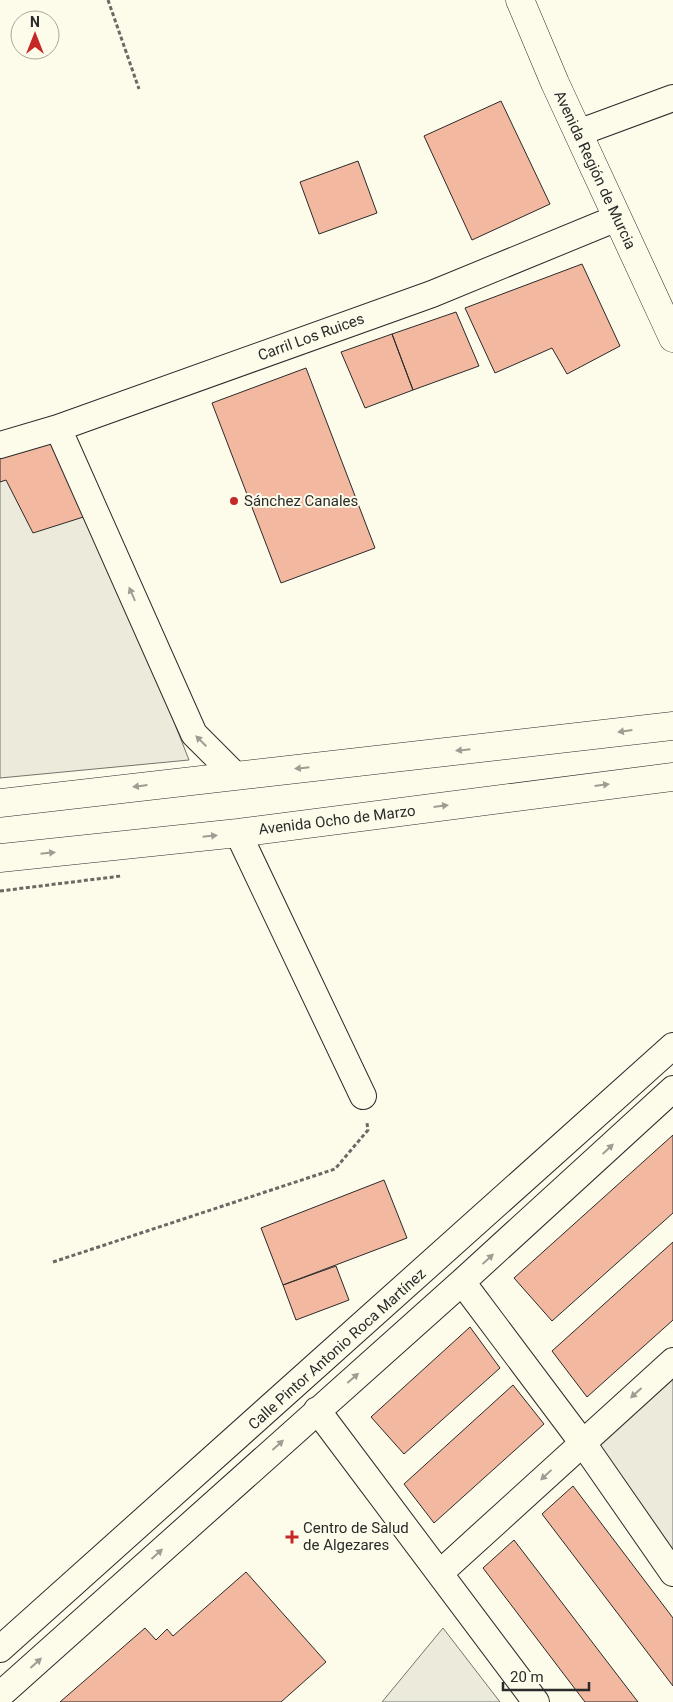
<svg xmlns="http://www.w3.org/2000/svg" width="673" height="1702" viewBox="0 0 673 1702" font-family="Roboto,sans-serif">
<rect width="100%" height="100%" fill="#fdfbea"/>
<path fill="#ecebdb" stroke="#74746e" d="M62,436L189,760L0,778V452Z
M443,1628L500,1702H382Z"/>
<path fill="#eceadb" stroke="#74746e" d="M673,1361V1573L582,1442Z"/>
<path fill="#f2b8a0" stroke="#2b2b2b" d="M501,101L550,204L472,240L424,136Z
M358,161L377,213L319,234L300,182Z
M582,264L620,346L567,374L552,348L495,373L465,308Z
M456,312L479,366L413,390L392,334Z
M392,334L413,390L365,408L341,352Z
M306,368L375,548L281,583L212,403Z
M58,428L96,513L33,533L6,480L0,482V451Z
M673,1135V1213L552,1321L514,1278Z
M384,1180L407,1238L283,1285L261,1228Z
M673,1242V1320L587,1397L552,1351Z
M336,1266L349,1300L296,1320L283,1285Z
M470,1327L500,1368L404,1454L371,1417Z
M513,1385L544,1424L434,1523L404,1484Z
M573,1486L673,1618V1686L542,1514Z
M514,1540L638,1702H585L483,1568Z
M246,1572L326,1662L281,1702H60L145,1628L156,1640L167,1629L173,1636Z"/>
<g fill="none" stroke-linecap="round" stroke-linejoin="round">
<g stroke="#2b2b2b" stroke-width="28">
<path id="minor" d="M578,133L673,98
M58,428L194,734L235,775
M0,445L58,428L432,294L617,218
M238,833L363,1096
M462,1282L582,1442L673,1573
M317,1410L536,1702
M440,1573L673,1361
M0,1649L673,1046
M0,1695L462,1282L673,1089"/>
</g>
<g stroke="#2b2b2b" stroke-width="29">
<path id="secondary" d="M520,0L555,83L673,338"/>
</g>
<g stroke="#2b2b2b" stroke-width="29">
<path id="primary" d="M0,803L673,726
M0,858L238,833L673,777"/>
</g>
<path stroke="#6a6964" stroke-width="3" stroke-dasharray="4 2.5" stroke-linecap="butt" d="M108,0L139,89
M0,891L121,876
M53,1262L335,1169L368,1130L367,1123"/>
<use href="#minor" stroke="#fdfbea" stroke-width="26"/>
<use href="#secondary" stroke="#fdfbea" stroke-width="28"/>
<use href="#primary" stroke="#fdfbea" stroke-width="28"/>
</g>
<defs><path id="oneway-solid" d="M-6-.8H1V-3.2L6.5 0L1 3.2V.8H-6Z" transform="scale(1.25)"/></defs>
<g fill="#9e9d94">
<use href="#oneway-solid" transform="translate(132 594) rotate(-114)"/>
<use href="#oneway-solid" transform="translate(625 731) rotate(172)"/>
<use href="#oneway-solid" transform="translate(201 741) rotate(-135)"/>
<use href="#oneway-solid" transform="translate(463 750) rotate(174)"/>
<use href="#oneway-solid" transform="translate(302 768) rotate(174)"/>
<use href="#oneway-solid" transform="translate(602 785) rotate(-7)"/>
<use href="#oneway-solid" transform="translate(140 786) rotate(173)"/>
<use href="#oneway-solid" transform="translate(441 806) rotate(-7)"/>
<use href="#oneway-solid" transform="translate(210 836) rotate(-6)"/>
<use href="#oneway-solid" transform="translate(48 853) rotate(-6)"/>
<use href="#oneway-solid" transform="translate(608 1149) rotate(-43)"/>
<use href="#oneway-solid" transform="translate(488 1259) rotate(-43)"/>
<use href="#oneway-solid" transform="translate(353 1378) rotate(-41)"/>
<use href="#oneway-solid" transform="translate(636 1393) rotate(138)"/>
<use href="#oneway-solid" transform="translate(278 1445) rotate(-42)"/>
<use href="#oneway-solid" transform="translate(546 1475) rotate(137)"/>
<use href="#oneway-solid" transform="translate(157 1554) rotate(-42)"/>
<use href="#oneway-solid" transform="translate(36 1663) rotate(-42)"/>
</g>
<g fill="#c62828" stroke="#fdfbea" stroke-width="2">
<circle cx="234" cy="501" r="5"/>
<path d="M289.5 1529.5h5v5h5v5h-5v5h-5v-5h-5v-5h5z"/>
</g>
<g text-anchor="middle" stroke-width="4" stroke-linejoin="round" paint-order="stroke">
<g font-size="15" fill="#2b2b2b" stroke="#fdfbea">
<text transform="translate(595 170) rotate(65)" y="5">Avenida Región de Murcia</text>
<text transform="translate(311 337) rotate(-20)" y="5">Carril Los Ruices</text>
<text transform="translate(337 820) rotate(-7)" y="5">Avenida Ocho de Marzo</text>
<text transform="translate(337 1349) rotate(-42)" y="5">Calle Pintor Antonio Roca Martínez</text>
</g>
<g font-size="15" fill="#2b2b2b" stroke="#fdfbea" text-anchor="start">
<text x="244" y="506">Sánchez Canales</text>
<text x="303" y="1533">Centro de Salud<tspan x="303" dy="17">de Algezares</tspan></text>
</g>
</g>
<g transform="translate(35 35)"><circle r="24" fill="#fdfbea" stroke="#a9a89e"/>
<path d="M0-4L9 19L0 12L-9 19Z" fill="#c62828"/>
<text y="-8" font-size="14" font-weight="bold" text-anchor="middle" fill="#2b2b2b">N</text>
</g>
<path d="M503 1682v8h86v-8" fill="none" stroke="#2b2b2b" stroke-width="2.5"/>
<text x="510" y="1682" font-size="15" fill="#2b2b2b" stroke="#fdfbea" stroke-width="4" paint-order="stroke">20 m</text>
</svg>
